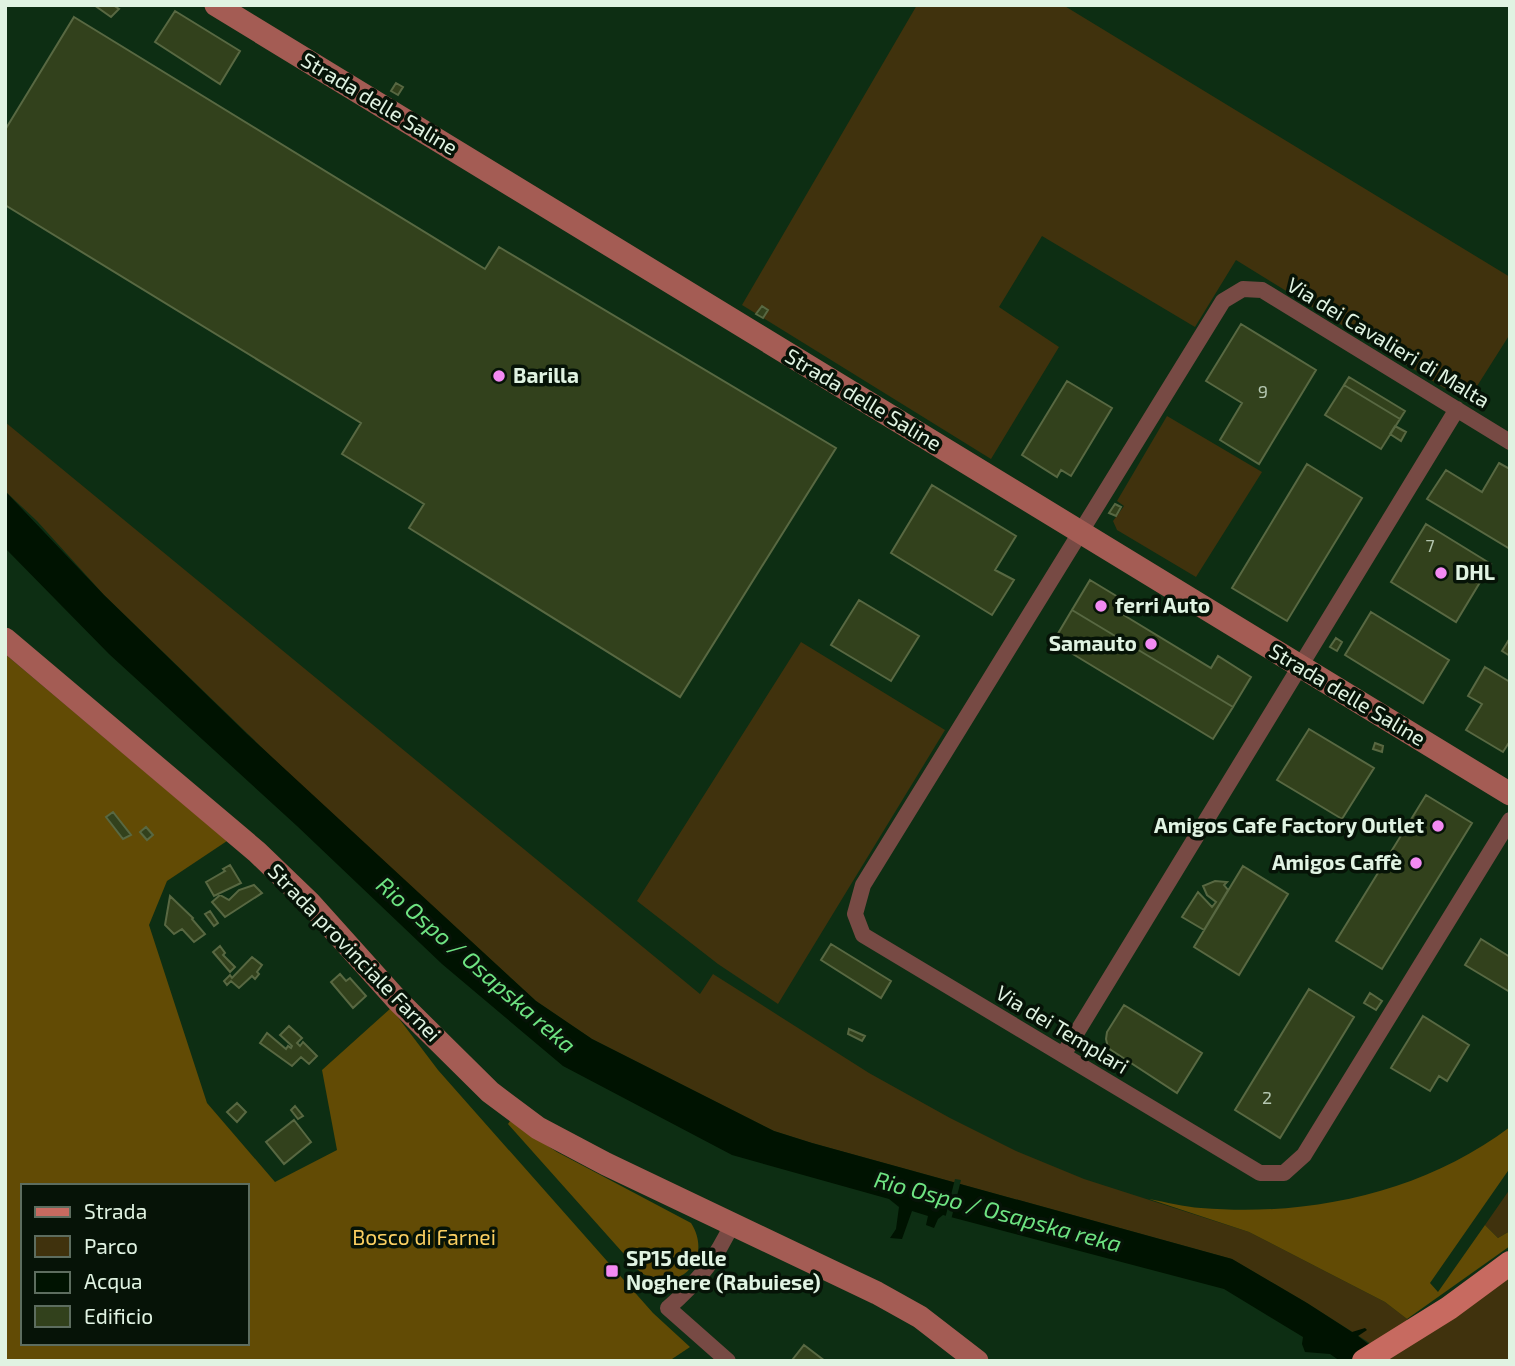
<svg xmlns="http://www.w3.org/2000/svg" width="1515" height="1366" viewBox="0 0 1515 1366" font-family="'Exo 2',sans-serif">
<rect width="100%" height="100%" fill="#0d2e13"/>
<path fill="#40320d" d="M917,5H1063L1510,277V334L1467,402L1236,260L1195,327L1042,236L999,307L1059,347L991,459L742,305Z
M1167,416L1262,472L1196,577L1117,530L1113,521L1124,506L1117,501Z
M5,422L700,994L713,974L869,1073L950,1118L1016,1151L1084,1179L1249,1232L1385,1302L1407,1319L1406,1336L1510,1271V1361H1390L1368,1342L1307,1303L1232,1259L812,1143L774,1131L592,1039L536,1001L309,793L104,595L37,521L5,491Z
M801,642L945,730L778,1004L718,964L637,901Z
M1510,1189V1231L1498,1238L1485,1225Z"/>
<path fill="#624b05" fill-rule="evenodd" d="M5,654L227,841L167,881L149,925L207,1103L275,1182L337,1150L322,1070L391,1008L438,1070L653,1313L690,1347L669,1361H5ZM23,1186H247V1343H23Z
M510,1121L557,1152L691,1223C715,1261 676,1296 640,1272L508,1124Z
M1510,1127V1168L1430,1283L1438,1292L1485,1225L1498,1238L1510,1231V1246L1407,1319L1385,1302L1249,1232L1149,1199C1166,1202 1184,1207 1201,1208C1309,1217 1422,1193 1510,1127Z"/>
<path fill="#001301" d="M5,491L104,595L247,734L536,1001L592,1039L774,1131L812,1143L1232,1259L1307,1303L1352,1332L1365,1328L1367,1330L1358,1336L1390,1361H1340L1330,1354L1305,1352L1302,1344L1303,1337L1224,1289L943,1215L938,1219L934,1228L926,1225L928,1216L912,1211L902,1239L890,1238L896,1229L899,1207L889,1199L732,1155L563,1066L442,964L297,826L109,654L5,548Z"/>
<path fill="#0d2e13" d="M955,1179L961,1180L951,1220L945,1219Z"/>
<path fill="#32411c" stroke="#586842" stroke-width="2" d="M94,5H113L119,9L111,17Z
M175,11L240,51L220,84L155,42Z
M74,17L485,269L499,247L836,448L680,697L409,528L424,504L342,454L361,423L5,205V130Z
M396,83L403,87L398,95L391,91Z
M762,306L768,310L763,318L756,314Z
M1241,324L1316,370L1259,464L1220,440L1242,403L1206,381Z
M1349,377L1405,411L1400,419L1344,385Z
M1067,381L1112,408L1071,476L1061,470L1057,477L1022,455Z
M1344,385L1400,419L1381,449L1325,415Z
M1395,426L1406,432L1401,441L1390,434Z
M1499,463L1510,469V549L1427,499L1446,470L1482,492Z
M1307,464L1362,498L1287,621L1232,588Z
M932,485L1016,536L995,570L1014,580L992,615L891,553Z
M1115,504L1121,507L1116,516L1109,513Z
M1426,524L1491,564L1456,622L1391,582Z
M1090,580L1123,600L1117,611L1211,668L1218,656L1251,677L1233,707L1072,610Z
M859,600L919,636L891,681L831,645Z
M1072,610L1233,707L1213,739L1053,642Z
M1371,612L1449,660L1423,703L1345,655Z
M1336,638L1342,642L1337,651L1330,647Z
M1510,638V656L1502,651Z
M1485,667L1510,682V741L1503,752L1466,730L1482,704L1468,696Z
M1309,729L1374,768L1342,819L1277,780Z
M1375,743L1383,746L1382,752L1373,749Z
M1426,795L1472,823L1382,969L1336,941Z
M113,812L131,835L123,839L106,817Z
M146,827L153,835L147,840L140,832Z
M230,865L241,883L214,896L206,882L225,871L223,869Z
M1243,866L1288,894L1239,975L1194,947Z
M1215,881L1227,882L1224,885L1228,890L1204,930L1182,917L1198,892L1212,907L1216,902L1207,895L1203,886Z
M254,885L262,893L225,917L212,902L220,895L229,900L239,890Z
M170,896L193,918L192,919L205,934L194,942L182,929L174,934L165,925Z
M210,911L218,923L214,926L205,914Z
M1481,939L1510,957V992L1465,965Z
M831,944L891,981L881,998L821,960Z
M220,946L225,953L223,955L235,967L230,972L213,952Z
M252,957L262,965L257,972L259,974L255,979L252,976L239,988L231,981L227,985L224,981L230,975L232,978Z
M340,974L346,981L350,978L366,996L353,1008L331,982Z
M1309,989L1354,1017L1280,1138L1235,1110Z
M1370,993L1382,1001L1376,1010L1364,1003Z
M1124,1005L1202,1053L1177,1093L1108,1048L1106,1039L1107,1032Z
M1423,1016L1469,1045L1447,1081L1439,1076L1430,1091L1391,1068Z
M289,1026L302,1038L297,1043L300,1046L303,1042L317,1056L309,1064L301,1057L292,1066L260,1043L267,1033L286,1049L288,1046L291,1048L292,1046L280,1035Z
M849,1029L865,1036L862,1041L848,1034Z
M237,1103L246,1112L237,1122L227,1112Z
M295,1106L303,1116L298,1119L291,1110Z
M294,1120L311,1142L284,1164L266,1142Z
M804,1345L825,1361H796L793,1359Z"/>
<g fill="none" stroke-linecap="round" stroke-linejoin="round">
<path stroke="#774a44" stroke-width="16" d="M1510,442L1262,290L1243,289L1223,301L863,885L855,914L863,935L1260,1173H1284L1304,1155L1510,820
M1063,1055L1457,409
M728,1361L668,1308C697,1283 716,1259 732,1224"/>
<path stroke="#a45c54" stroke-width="23" d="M216,5L1510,794
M5,639L257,852L309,902L398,1001L490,1092L538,1128L606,1164L877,1293L920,1317L977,1361"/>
<path stroke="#c76a60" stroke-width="24" d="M1364,1361L1449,1308L1510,1263"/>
</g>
<g fill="#f38af2" stroke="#061307" stroke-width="2.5">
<circle cx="499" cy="376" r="7"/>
<circle cx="1441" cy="573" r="7"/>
<circle cx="1101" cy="606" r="7"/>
<circle cx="1151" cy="644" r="7"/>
<circle cx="1438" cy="826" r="7"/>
<circle cx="1416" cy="863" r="7"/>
<rect x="605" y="1264" width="14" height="14" rx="3.5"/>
</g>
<g text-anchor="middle" stroke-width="7" stroke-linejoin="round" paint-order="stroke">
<g font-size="18" fill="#b4c6b0">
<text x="1263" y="398">9</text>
<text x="1430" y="552">7</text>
<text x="1267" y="1104">2</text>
</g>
<g font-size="21" fill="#e0f3e2" stroke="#061307">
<text transform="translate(379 104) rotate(31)" y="7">Strada delle Saline</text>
<text transform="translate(1388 343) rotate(31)" y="7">Via dei Cavalieri di Malta</text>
<text transform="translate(863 400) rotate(31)" y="7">Strada delle Saline</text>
<text transform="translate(1347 695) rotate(31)" y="7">Strada delle Saline</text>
<text transform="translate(354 953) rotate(46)" y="7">Strada provinciale Farnei</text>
<text transform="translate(1062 1030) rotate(31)" y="7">Via dei Templari</text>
</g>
<g font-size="21" font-weight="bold" fill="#e0f3e2" stroke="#061307" text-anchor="start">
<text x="513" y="383">Barilla</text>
<text x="1455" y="580">DHL</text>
<text x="1115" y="613">ferri Auto</text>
<text x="1137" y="651" text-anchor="end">Samauto</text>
<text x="1424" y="833" text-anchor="end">Amigos Cafe Factory Outlet</text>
<text x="1402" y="870" text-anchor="end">Amigos Caffè</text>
<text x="626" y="1266">SP15 delle<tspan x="626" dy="24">Noghere (Rabuiese)</tspan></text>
</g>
<g font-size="21" fill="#fbcf61" stroke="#061307">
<text x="424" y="1245">Bosco di Farnei</text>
</g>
<g font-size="23" font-style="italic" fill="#6ee382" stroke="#061307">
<text transform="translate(476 965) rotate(41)" y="8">Rio Ospo / Osapska reka</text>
<text transform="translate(998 1212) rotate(15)" y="8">Rio Ospo / Osapska reka</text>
</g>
</g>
<rect width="1515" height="1366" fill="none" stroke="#e0f3e2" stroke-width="14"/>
<rect x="21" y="1184" width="228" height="161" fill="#061307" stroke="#5d6d5f" stroke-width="2"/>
<rect x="35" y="1207" width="35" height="10" fill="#c76a60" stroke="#5d6d5f" stroke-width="2"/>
<text x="84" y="1219" font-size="21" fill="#e0f3e2">Strada</text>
<rect x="35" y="1236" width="35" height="21" fill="#40320d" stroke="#5d6d5f" stroke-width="2"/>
<text x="84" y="1254" font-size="21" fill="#e0f3e2">Parco</text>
<rect x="35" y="1272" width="35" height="21" fill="#001301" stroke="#5d6d5f" stroke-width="2"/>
<text x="84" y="1289" font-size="21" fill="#e0f3e2">Acqua</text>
<rect x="35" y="1306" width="35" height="21" fill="#32411c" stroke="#5d6d5f" stroke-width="2"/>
<text x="84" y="1324" font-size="21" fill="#e0f3e2">Edificio</text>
</svg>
